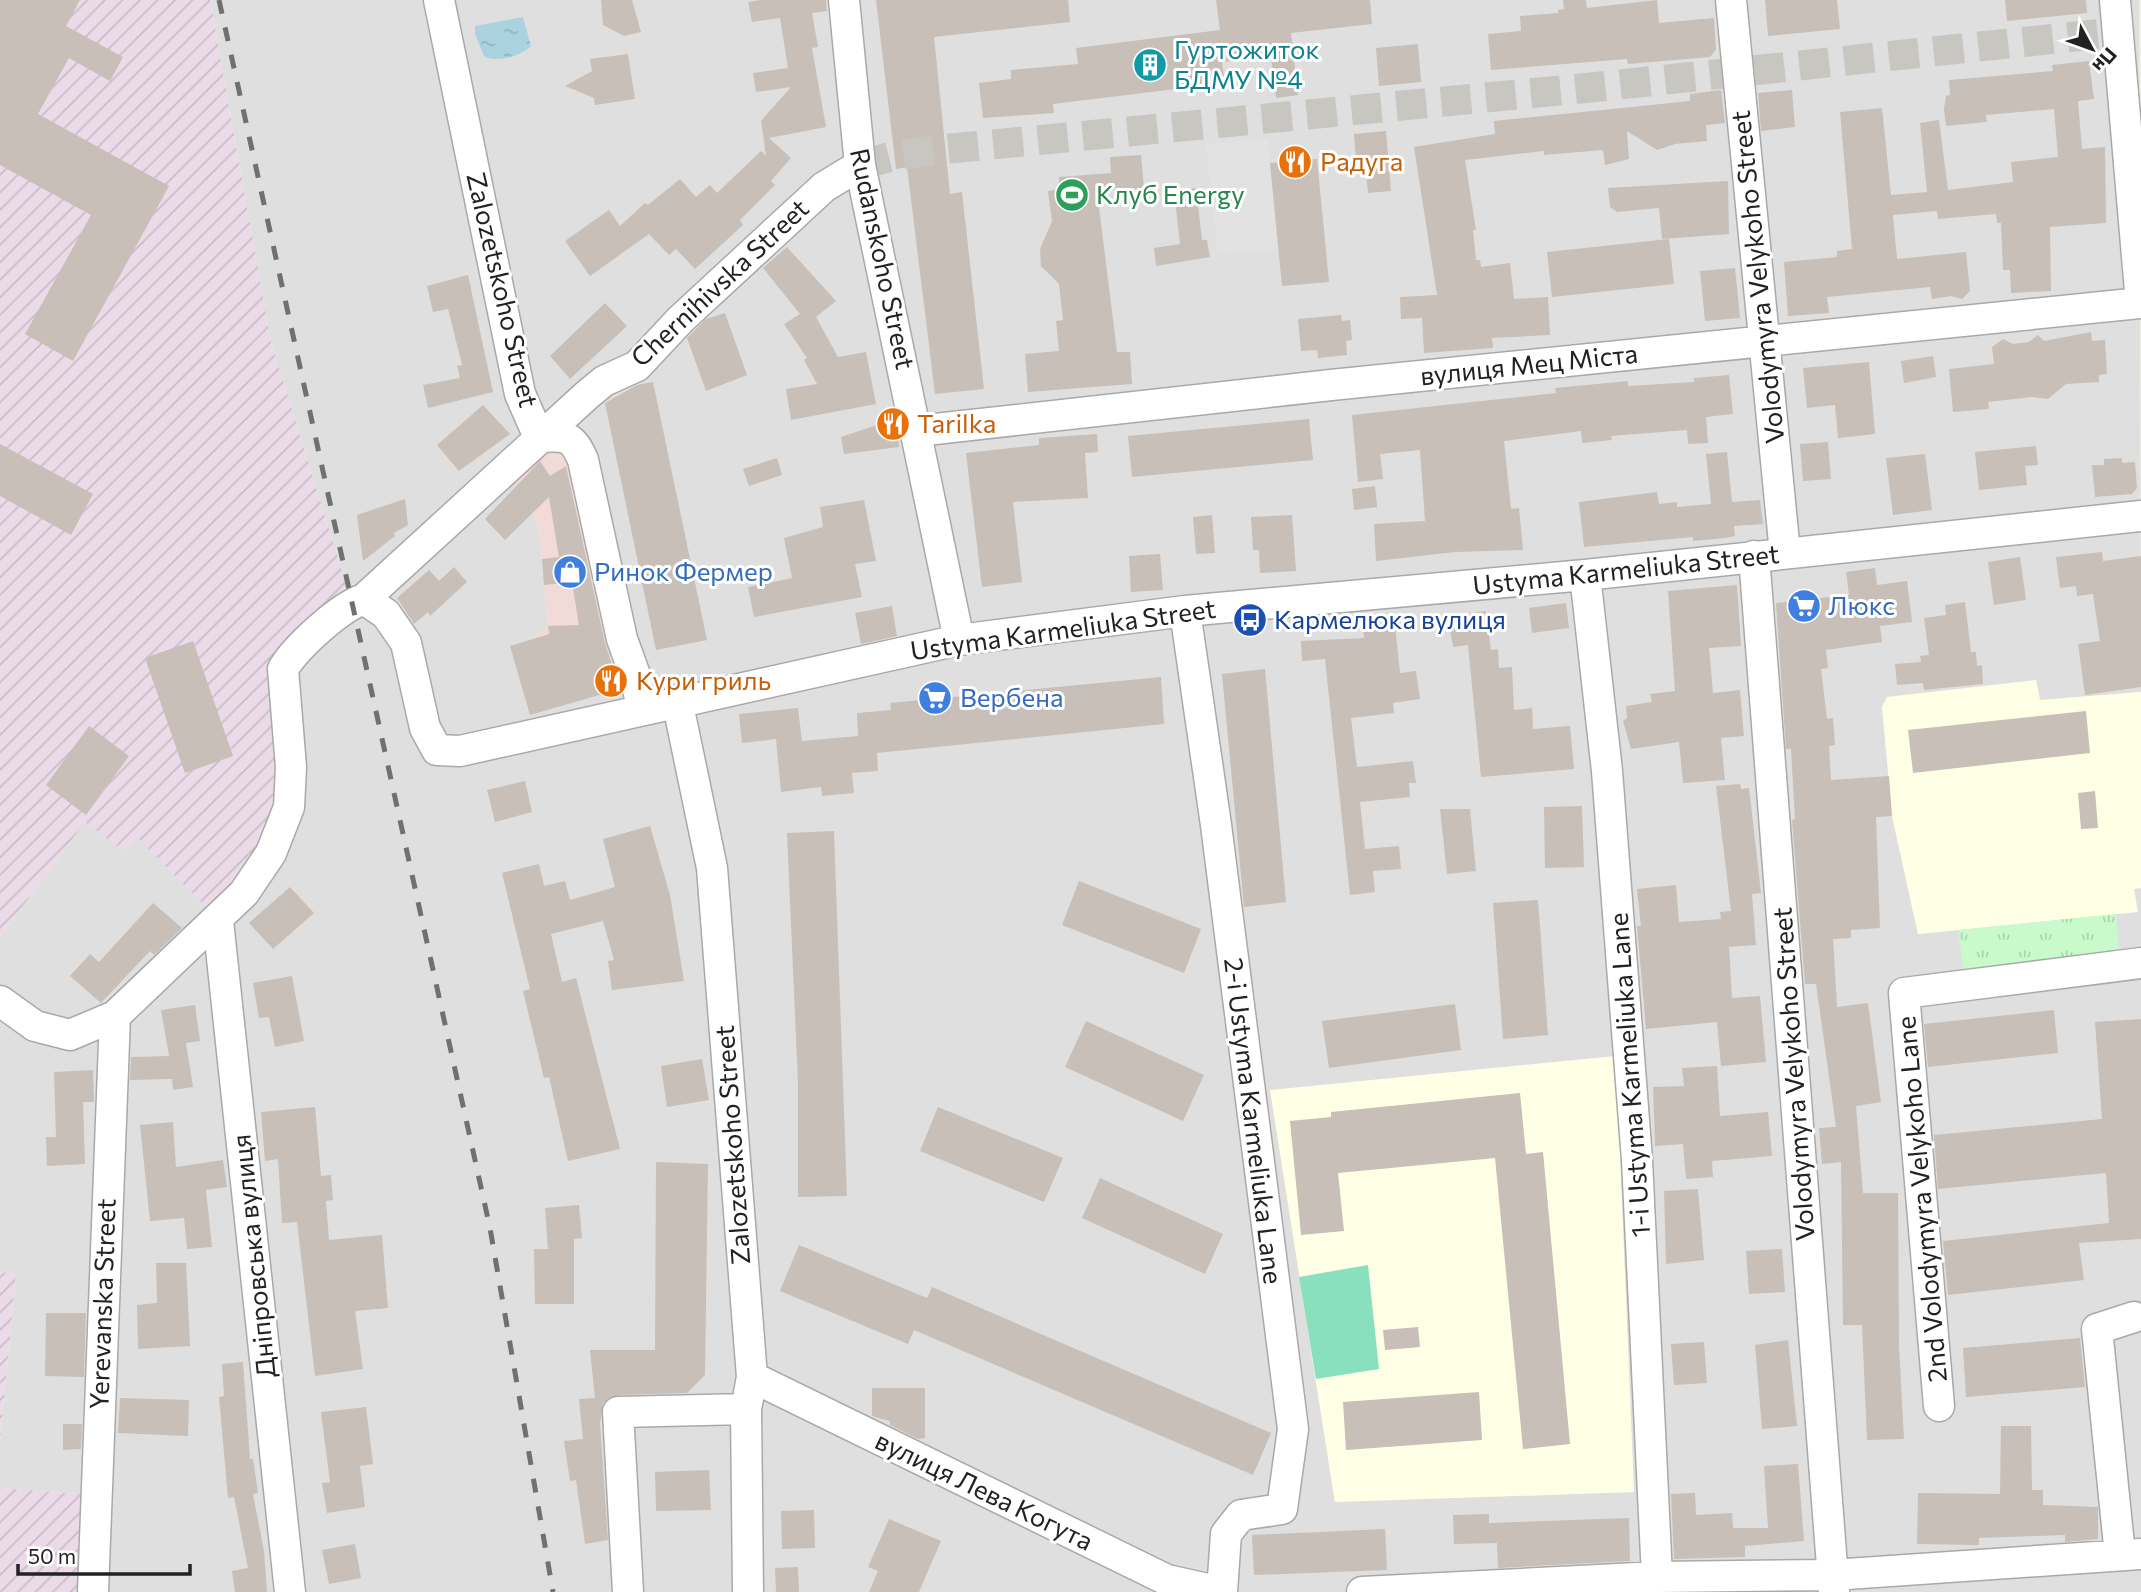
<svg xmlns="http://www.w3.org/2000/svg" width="2141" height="1592" viewBox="0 0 2141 1592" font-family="Commissioner,sans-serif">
<defs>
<pattern id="industrial-furrows" width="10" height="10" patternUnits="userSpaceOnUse" patternTransform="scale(1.75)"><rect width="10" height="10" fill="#ebdbe8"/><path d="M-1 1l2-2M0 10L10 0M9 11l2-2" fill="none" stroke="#c9bcc7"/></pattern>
<pattern id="park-tufts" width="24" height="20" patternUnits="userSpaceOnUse" patternTransform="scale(1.75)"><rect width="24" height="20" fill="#c8facc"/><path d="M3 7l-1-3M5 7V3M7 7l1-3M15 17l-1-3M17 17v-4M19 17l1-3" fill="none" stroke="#acd6af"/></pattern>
<pattern id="water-ripples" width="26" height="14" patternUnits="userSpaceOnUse" patternTransform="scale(1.75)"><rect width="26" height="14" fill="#aad3df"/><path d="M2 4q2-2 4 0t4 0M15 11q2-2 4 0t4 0" fill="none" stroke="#92b5bf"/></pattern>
</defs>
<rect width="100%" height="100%" fill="#f2efe9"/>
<path fill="#e0dfdf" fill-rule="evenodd" d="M210,0H2139L2141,692L2040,700L2036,680L1992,686L1889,776L1892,816L1918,934L2137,912L2134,889L2141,888V1592H90L92,1495L0,1488V1441L16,1274L0,1272V937L85,822L124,850L138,837L215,916L284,669L352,603L271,342ZM562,444L616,690L510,646L530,640L548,626L540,538L536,520L521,495L540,460ZM1299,1277L1634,1492L1335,1502Z"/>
<path fill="#f2dad9" d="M562,443L568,454L628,687L530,715L510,646L530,640L548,626L540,538L536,520L513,479Z"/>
<path fill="url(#industrial-furrows)" d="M0,0H210L271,342L352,603L291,658L285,807L215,916L138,838L124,851L85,822L0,937Z
M0,1272L16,1274L0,1441Z
M0,1488L93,1495L90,1592H0Z"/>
<path fill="#ffffe5" d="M2036,680L2040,700L2141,692V888L2134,889L2138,912L1918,934L1892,816L1882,707L1887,697Z
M1616,1056L1634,1492L1335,1502L1270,1090Z"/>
<path fill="url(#park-tufts)" d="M2116,914L2119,956L1964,973L1958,930Z"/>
<path fill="#88e0be" d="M1368,1265L1379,1369L1316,1379L1299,1277Z"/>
<path fill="#e2e2e2" d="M1268,140L1278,249L1218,254L1206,144Z"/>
<path fill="url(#water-ripples)" d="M523,17L531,46C522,56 495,63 484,56L475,34V26Z"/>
<path fill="#c7bfb8" d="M0,0H80L66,26L123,57L110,81L69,58L38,114L169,186L73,361L25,334L91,215L0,165Z
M601,0H632L641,32L624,36L603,25Z
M761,0H826L827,11L812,13L818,47L812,48L826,127L769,138L791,158L771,181L775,185L740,220L743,225L695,269L676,249L669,255L649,234L590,276L565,241L609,210L620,226L645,203L648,205L680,179L696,197L710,185L717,193L761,151L766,156L761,121L791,87L756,92L753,73L788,68L780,18L752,22L748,2Z
M876,0H1068L1070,22L934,37L950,194L962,192L984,389L935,394L907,167L896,169Z
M1216,0H1370L1372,24L1291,33L1298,95L1276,98L1271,57L1222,62L1225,83L1053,104L1054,113L983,118L979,83L1011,79V70L1078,64L1076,48L1220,30Z
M1563,0H1586L1587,8L1657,0L1659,23L1714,18L1716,50L1710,57L1628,64L1627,59L1491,70L1488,34L1521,31L1520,16L1558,13V10L1564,9Z
M1765,0H1837L1840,29L1768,36Z
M2005,0H2086L2087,13L2007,21Z
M1418,44L1421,82L1379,86L1376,48Z
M628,54L635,99L595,105L594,98L565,86L592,71L590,59Z
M2089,61L2094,99L2078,101L2082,149L2105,147L2106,223L2050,227L2051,291L2011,293L2010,270H2003L2001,223H1997L1996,214L1938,219L1937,211L1893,215L1897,259L1966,252L1970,291L1962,299L1951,296L1932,299L1930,287L1827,297L1829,313L1788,316L1784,262L1837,257V251L1852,249L1840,112L1882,108L1891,195L1927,192L1920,123L1939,120L1948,190L2013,182L2011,162L2058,157L2054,109L1986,115L1987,122L1946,126L1944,109L1946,96L1950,95L1949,80L2053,71L2052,65Z
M1721,90L1725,123L1706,125L1707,141L1675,144L1657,150L1627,131L1629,159L1605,165L1603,150L1544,155V151L1465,160L1476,230H1473L1476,260H1480L1481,267L1510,263L1514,299L1548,297L1550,335L1492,338L1493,348L1424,353L1422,318L1401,319L1400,297L1437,295L1414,147L1495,134L1494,121L1690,101V94Z
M1792,90L1795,127L1761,131L1758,93Z
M1386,131L1391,191L1368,193L1365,160L1356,161L1354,134Z
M1141,155L1144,188L1097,191L1117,352H1130L1132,384L1028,392L1025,354L1059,351L1056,321L1063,320L1059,284L1041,266L1040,249L1052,221L1048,191L1060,189L1059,177L1111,173L1110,157Z
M1317,159L1329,282L1282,286L1270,163Z
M1728,181L1729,234L1662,239L1659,208L1617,212L1610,207L1608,188Z
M1196,188L1202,240H1207L1210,257L1156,266L1154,248L1180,244L1174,191Z
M1669,239L1674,284L1552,297L1547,252Z
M787,247L836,301L816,317L838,357L866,352L876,404L791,420L786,389L817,384L804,360L807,358L784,324L800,314L763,268Z
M1735,268L1740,318L1705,321L1700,271Z
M468,275L493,392L428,408L423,385L460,378L457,366L462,365L448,309L433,312L427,286Z
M605,303L627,326L570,379L550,356Z
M725,313L747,375L706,391L687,338L706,319Z
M1341,315L1342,321L1350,320L1352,340L1346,341L1347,355L1318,358L1317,350L1301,351L1298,319Z
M2091,332L2092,341L2105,340L2107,374L2099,375V382L2066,384L2048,399L2032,397L1988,402L1989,409L1953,412L1949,369L1994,364L1992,347L2003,339L2013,344L2029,342L2038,335L2044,341Z
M1933,356L1936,377L1904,383L1901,361Z
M1869,362L1875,434L1838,438L1835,405L1807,408L1803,368Z
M1729,375L1733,414L1706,417L1708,443L1688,444L1687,430L1611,436L1612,440L1582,443L1581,431L1504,441L1511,509L1519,508L1523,550L1455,552L1376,561L1374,524L1425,521L1420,450L1380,454L1383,479L1358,482L1352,415L1556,393L1555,388L1628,381V386L1694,382V378Z
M653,382L707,640L656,650L605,403L637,385Z
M483,405L510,434L459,471L437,445Z
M895,419L899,447L844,454L841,437Z
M1309,419L1313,460L1132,477L1128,436Z
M1097,434L1098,452L1085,453L1088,498L1013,502L1022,582L982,587L966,453L1039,445V438Z
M1828,442L1831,479L1803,481L1800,444Z
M0,444L93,494L71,535L0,496Z
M2036,446L2038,465L2025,466L2027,485L1979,490L1975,452Z
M1727,452L1732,502L1760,500L1763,524L1734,526L1735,536L1725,538L1693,541V537L1584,547L1579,502L1657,492L1659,504L1677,502V507L1711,504L1706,454Z
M1925,454L1932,510L1893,515L1886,458Z
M777,458L782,475L749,486L743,469Z
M2122,458V463L2135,462L2137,488L2132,494L2095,497L2092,465H2104V459Z
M540,461L550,476L566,466L605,643L620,689L530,715L510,646L549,634L548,626L579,625L572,582L544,585L542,559L559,557L549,497L505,540L485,519Z
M1375,486L1377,507L1354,510L1352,489Z
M405,499L408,525L394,533L395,536L363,561L357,515Z
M864,500L876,561L855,564L862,597L754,617L748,587L792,578L784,538L823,527L820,507Z
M1212,515L1215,553L1196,554L1193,517Z
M1292,515L1296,571L1260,573L1259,550H1253L1251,517Z
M2102,552L2103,561L2141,556V687L2085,695L2078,644L2100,641L2093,594L2077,596L2076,586L2060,588L2056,557Z
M1160,554L1163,590L1131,592L1129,556Z
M2020,557L2026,600L1994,605L1988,562Z
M454,567L467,582L430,616L428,612L414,624L397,598L429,570L439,581Z
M1875,568L1877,585L1907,581L1912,622L1880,626L1882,642L1826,650L1828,668L1821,669L1827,719L1833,718L1835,745L1829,746L1831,780L1889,776L1892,816L1876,817L1880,928L1851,930V938L1833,939L1837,1007L1868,1003L1881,1102L1856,1106L1863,1193H1898L1899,1347L1904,1439L1867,1440L1862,1325H1843L1841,1162L1822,1164L1819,1128L1836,1127L1816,984H1805L1792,820L1795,819L1791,749H1786L1776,603L1849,595L1846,572Z
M1737,585L1741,646L1709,648L1713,693L1740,690L1744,736L1721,738L1725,780L1683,783L1679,742L1631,749L1623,721L1627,718L1626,706L1652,702L1650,694L1675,691L1668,591Z
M1965,602L1971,652H1976L1977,666L1982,665L1983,684L1924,690L1923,683L1897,685L1895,664L1921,662L1920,656L1929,655L1924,618L1946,615L1945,605Z
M1566,603L1569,628L1532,633L1529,608Z
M892,606L897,636L861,644L855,613Z
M1486,611L1491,650L1498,649L1499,668L1512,667L1514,710L1532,708L1533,729L1570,726L1574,769L1481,777L1468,645L1453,647L1448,617Z
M1395,624L1400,673L1416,671L1420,699L1393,703L1394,713L1351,718L1357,767L1413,761L1416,783H1409L1410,797L1360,802L1365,849L1399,846L1401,869L1373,871L1375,892L1350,895L1325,659L1302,661L1301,641L1364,638L1363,627Z
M193,641L233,756L185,773L145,658Z
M1265,669L1286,902L1244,907L1222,674Z
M1161,677L1164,724L877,753L878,771L852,773L854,793L822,796L821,787L781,792L776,739L742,743L739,714L798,708L802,741L858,736L857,713L891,710L890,703Z
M2086,711L2090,753L1913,773L1908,730Z
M89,726L129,756L86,815L46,785Z
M525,781L532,812L495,822L487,790Z
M1740,784L1741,789L1749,788L1761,893L1752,894L1756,945L1729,947L1732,998L1760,996L1766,1062L1721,1066L1717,1022L1646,1029L1637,926H1641L1637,889L1676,885L1679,922L1721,919L1720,912L1731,911L1716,786Z
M2095,791L2098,828L2081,829L2078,793Z
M1582,806L1584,867L1545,868L1544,807Z
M1440,809H1470L1476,871L1447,874Z
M650,826L670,895L684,981L612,990L608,961L614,960L603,921L551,934L562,982L576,978L620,1149L568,1161L549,1077L544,1078L523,991L530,989L502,873L539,864L544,886L565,881L570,900L615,887L603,839Z
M834,831L847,1196L798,1197V1083L787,833Z
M1079,881L1201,929L1184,973L1062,925Z
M290,887L314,913L273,949L249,923Z
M1538,900L1548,1035L1503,1039L1493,903Z
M153,903L182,928L154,955L150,951L101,1003L70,976L90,954L99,962Z
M292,976L304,1041L275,1047L269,1017L259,1018L253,983Z
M1455,1004L1461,1050L1329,1068L1322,1021Z
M195,1005L200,1041L186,1043L193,1087L173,1090L172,1079L130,1080L131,1057L169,1056L161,1010Z
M2054,1010L2058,1053L1928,1067L1924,1024Z
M2141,1019V1239L2079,1243L2084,1280L1948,1295L1943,1241L2109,1223L2106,1173L1938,1189L1934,1135L2102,1119L2095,1022Z
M1086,1021L1204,1075L1183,1121L1065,1067Z
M702,1059L709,1100L667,1107L661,1066Z
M1717,1066L1720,1116L1768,1112L1772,1156L1712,1161L1713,1177L1686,1179L1683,1144L1655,1146L1653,1087L1684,1086L1682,1068Z
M93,1070L94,1102H83L85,1164L47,1166L46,1137H56L54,1072Z
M1520,1093L1526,1154L1543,1152L1570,1444L1523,1449L1495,1158L1338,1173L1344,1231L1301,1235L1290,1121L1331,1117V1112Z
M315,1107L321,1176L331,1175L333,1200L326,1201L329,1240L382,1235L388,1308L355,1311L363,1369L315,1376L297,1222L282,1223L278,1159L265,1161L261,1112Z
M938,1107L1063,1158L1044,1202L920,1151Z
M173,1122L176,1167L223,1160L227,1187L206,1190L212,1247L187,1249L184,1218L150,1221L140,1125Z
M656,1162L708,1164L705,1375L687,1393L618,1395L603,1403L600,1423L608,1540L585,1544L576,1480L570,1481L564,1441L583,1439L579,1399L595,1398L590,1350H655Z
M1100,1178L1223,1234L1205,1274L1082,1218Z
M1698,1189L1704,1260L1666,1264L1664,1191Z
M579,1205L582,1238L574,1239V1304H535L534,1249H548L545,1208Z
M799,1245L927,1298L932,1287L1271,1433L1253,1475L914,1330L908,1344L780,1291Z
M1782,1249L1785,1292L1749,1294L1746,1251Z
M156,1263H186L190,1346L138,1349L137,1305L157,1303Z
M46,1313H86L84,1377L45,1376Z
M1418,1327L1420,1347L1385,1350L1383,1330Z
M2080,1338L2085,1387L1966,1397L1963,1348Z
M1788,1340L1797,1426L1762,1429L1755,1345Z
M1704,1342L1707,1383L1674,1385L1671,1344Z
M243,1362L250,1459H253L258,1493L253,1494L264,1551L267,1592H235L232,1571L248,1568L234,1497L228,1498L219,1397L224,1396L222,1364Z
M872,1388H925V1438L918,1439L890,1425V1421L872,1416Z
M1479,1392L1482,1440L1346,1450L1343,1402Z
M120,1398L189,1400L188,1436L118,1433Z
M366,1407L373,1464L360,1466L365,1507L327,1513L322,1483L330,1482L321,1412Z
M63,1424H82L81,1449L63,1450Z
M2001,1426H2031L2032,1490H2043V1505L2098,1507V1539L2065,1542V1535L1979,1538V1545L1917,1544L1918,1493L2000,1494Z
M1798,1464L1804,1541L1745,1546V1557L1674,1559L1671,1494L1695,1493L1696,1515L1732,1513L1733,1528H1768L1764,1466Z
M709,1470L711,1510L656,1511L655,1472Z
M814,1510L815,1548L782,1549L781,1511Z
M1489,1514V1523L1629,1518L1630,1561L1498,1568L1497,1543L1454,1544L1453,1515Z
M889,1519L941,1541L919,1592H869L878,1571L868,1567Z
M1385,1529L1387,1570L1254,1575L1252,1535Z
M355,1544L361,1578L329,1584L322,1550Z
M798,1567L799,1592H776L775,1568Z"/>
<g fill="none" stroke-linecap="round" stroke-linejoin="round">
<path stroke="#c8c6c1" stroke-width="30" stroke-dasharray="30 15" stroke-linecap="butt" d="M860,165L894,156L945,149L1586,88L2118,32"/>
<g stroke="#a9a9a9" stroke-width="33">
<path id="minor" d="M439,0L520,394L539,437C565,436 572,434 583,460L622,639L635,675L642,708
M844,0L860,165L959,640
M1731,0L1785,553
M2115,0L2141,303
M917,431L1331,385L2141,303
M1754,556L1834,1592
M1585,575L1607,771L1637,1160L1657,1577
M364,599L587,395L604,381L637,366L680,320L824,187L860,165
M1185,611L1216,825L1293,1429L1282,1509L1241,1515L1226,1534L1222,1592
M677,700L712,868L752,1377L746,1409L748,1592
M218,921L290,1592
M0,1001L35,1026L70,1035L115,1016L244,893L271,853L289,807L291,767L283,669C296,647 340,607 364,599L386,614L406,643L425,728L437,750L460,751L959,640L1185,611L1585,575L2141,516
M752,1377L1167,1580L1221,1592
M1939,1406L1904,993L2141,963
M2120,1555L2097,1329L2134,1317
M93,1592L115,1016
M628,1592L618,1412L746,1409
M1362,1592L1657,1577L1832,1575L2141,1554"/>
</g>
<use href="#minor" stroke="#fff" stroke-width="30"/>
<path stroke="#707070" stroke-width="5" stroke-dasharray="14 14" stroke-linecap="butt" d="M219,0L490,1228L553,1592"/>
</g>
<defs>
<g id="building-disc" transform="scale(1.75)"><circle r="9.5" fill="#0f9aa8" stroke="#fff"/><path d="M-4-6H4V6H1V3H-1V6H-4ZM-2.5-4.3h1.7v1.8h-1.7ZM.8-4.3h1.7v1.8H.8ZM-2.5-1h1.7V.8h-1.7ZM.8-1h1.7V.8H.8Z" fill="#fff"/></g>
<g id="restaurant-disc" transform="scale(1.75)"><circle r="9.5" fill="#e8710a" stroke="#fff"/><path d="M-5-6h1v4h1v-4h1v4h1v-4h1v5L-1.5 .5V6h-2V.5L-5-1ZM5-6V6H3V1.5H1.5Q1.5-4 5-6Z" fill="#fff"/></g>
<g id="stadium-disc" transform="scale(1.75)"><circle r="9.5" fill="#2e9e5b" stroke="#fff"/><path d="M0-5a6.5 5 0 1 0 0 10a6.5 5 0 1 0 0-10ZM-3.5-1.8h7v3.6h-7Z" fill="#fff"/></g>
<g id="shop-disc" transform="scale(1.75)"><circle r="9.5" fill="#3f7fe0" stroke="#fff"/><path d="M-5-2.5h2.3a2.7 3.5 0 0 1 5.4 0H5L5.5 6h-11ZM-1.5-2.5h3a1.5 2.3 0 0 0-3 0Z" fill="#fff"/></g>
<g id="supermarket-disc" transform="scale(1.75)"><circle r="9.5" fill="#3f7fe0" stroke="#fff"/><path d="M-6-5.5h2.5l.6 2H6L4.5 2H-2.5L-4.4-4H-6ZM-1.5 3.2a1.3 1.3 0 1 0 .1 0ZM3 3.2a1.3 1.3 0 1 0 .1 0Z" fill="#fff"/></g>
<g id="bus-disc" transform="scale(1.75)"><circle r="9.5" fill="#1a4fb4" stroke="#fff"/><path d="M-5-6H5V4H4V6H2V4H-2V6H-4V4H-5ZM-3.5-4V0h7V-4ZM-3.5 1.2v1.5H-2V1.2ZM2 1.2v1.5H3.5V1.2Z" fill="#fff"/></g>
</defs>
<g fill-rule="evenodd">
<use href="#building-disc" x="1150" y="65"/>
<use href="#restaurant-disc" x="1295" y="162"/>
<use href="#stadium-disc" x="1072" y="195"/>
<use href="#restaurant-disc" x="893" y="424"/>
<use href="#shop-disc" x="570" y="572"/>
<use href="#supermarket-disc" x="1804" y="606"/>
<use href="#bus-disc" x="1250" y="620"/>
<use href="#restaurant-disc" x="611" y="681"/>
<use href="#supermarket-disc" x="935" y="698"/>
</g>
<g text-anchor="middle" stroke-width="6" stroke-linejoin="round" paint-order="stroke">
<g font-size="26" fill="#0d838f" stroke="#fff" text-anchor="start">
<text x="1174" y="59">Гуртожиток<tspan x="1174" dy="30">БДМУ №4</tspan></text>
</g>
<g font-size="26" fill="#c56008" stroke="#fff" text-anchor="start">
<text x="1320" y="171">Радуга</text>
<text x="917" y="433">Tarilka</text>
<text x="636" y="690">Кури гриль</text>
</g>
<g font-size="26" fill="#27864d" stroke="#fff" text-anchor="start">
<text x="1096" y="204">Клуб Energy</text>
</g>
<g font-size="26" fill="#222" stroke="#fff">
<text transform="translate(882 259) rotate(78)" y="9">Rudanskoho Street</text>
<text transform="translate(1758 277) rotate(-96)" y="9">Volodymyra Velykoho Street</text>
<text transform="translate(720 283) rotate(-43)" y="9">Chernihivska Street</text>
<text transform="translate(502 290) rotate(77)" y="9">Zalozetskoho Street</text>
<text transform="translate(1529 365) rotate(-6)" y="9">вулиця Мец Міста</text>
<text transform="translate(1626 570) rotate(-6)" y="9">Ustyma Karmeliuka Street</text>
<text transform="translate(1063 630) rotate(-8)" y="9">Ustyma Karmeliuka Street</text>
<text transform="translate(1794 1074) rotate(-94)" y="9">Volodymyra Velykoho Street</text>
<text transform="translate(1630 1075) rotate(-94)" y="9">1-i Ustyma Karmeliuka Lane</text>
<text transform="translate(1253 1121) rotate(83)" y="9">2-i Ustyma Karmeliuka Lane</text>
<text transform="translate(733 1145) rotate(-94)" y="9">Zalozetskoho Street</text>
<text transform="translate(1922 1199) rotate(-95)" y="9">2nd Volodymyra Velykoho Lane</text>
<text transform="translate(254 1256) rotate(-96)" y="9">Дніпровська вулиця</text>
<text transform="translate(103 1304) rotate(-88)" y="9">Yerevanska Street</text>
<text transform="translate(984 1491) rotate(26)" y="9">вулиця Лева Когута</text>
</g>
<g font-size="26" fill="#366cbe" stroke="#fff" text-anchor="start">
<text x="594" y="581">Ринок Фермер</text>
<text x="1828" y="615">Люкс</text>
<text x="960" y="707">Вербена</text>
</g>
<g font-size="26" fill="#164399" stroke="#fff" text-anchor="start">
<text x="1274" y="629">Кармелюка вулиця</text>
</g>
</g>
<g transform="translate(2092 49) rotate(131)" stroke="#ffffff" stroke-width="5" paint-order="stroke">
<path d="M0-5L12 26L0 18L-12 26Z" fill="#222222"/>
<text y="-10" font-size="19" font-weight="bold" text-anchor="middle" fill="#222222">Пн</text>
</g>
<path d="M18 1564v10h172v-10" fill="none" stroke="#222222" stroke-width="3.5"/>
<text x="28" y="1564" font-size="21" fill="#222222" stroke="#ffffff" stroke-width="5" paint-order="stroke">50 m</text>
</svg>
